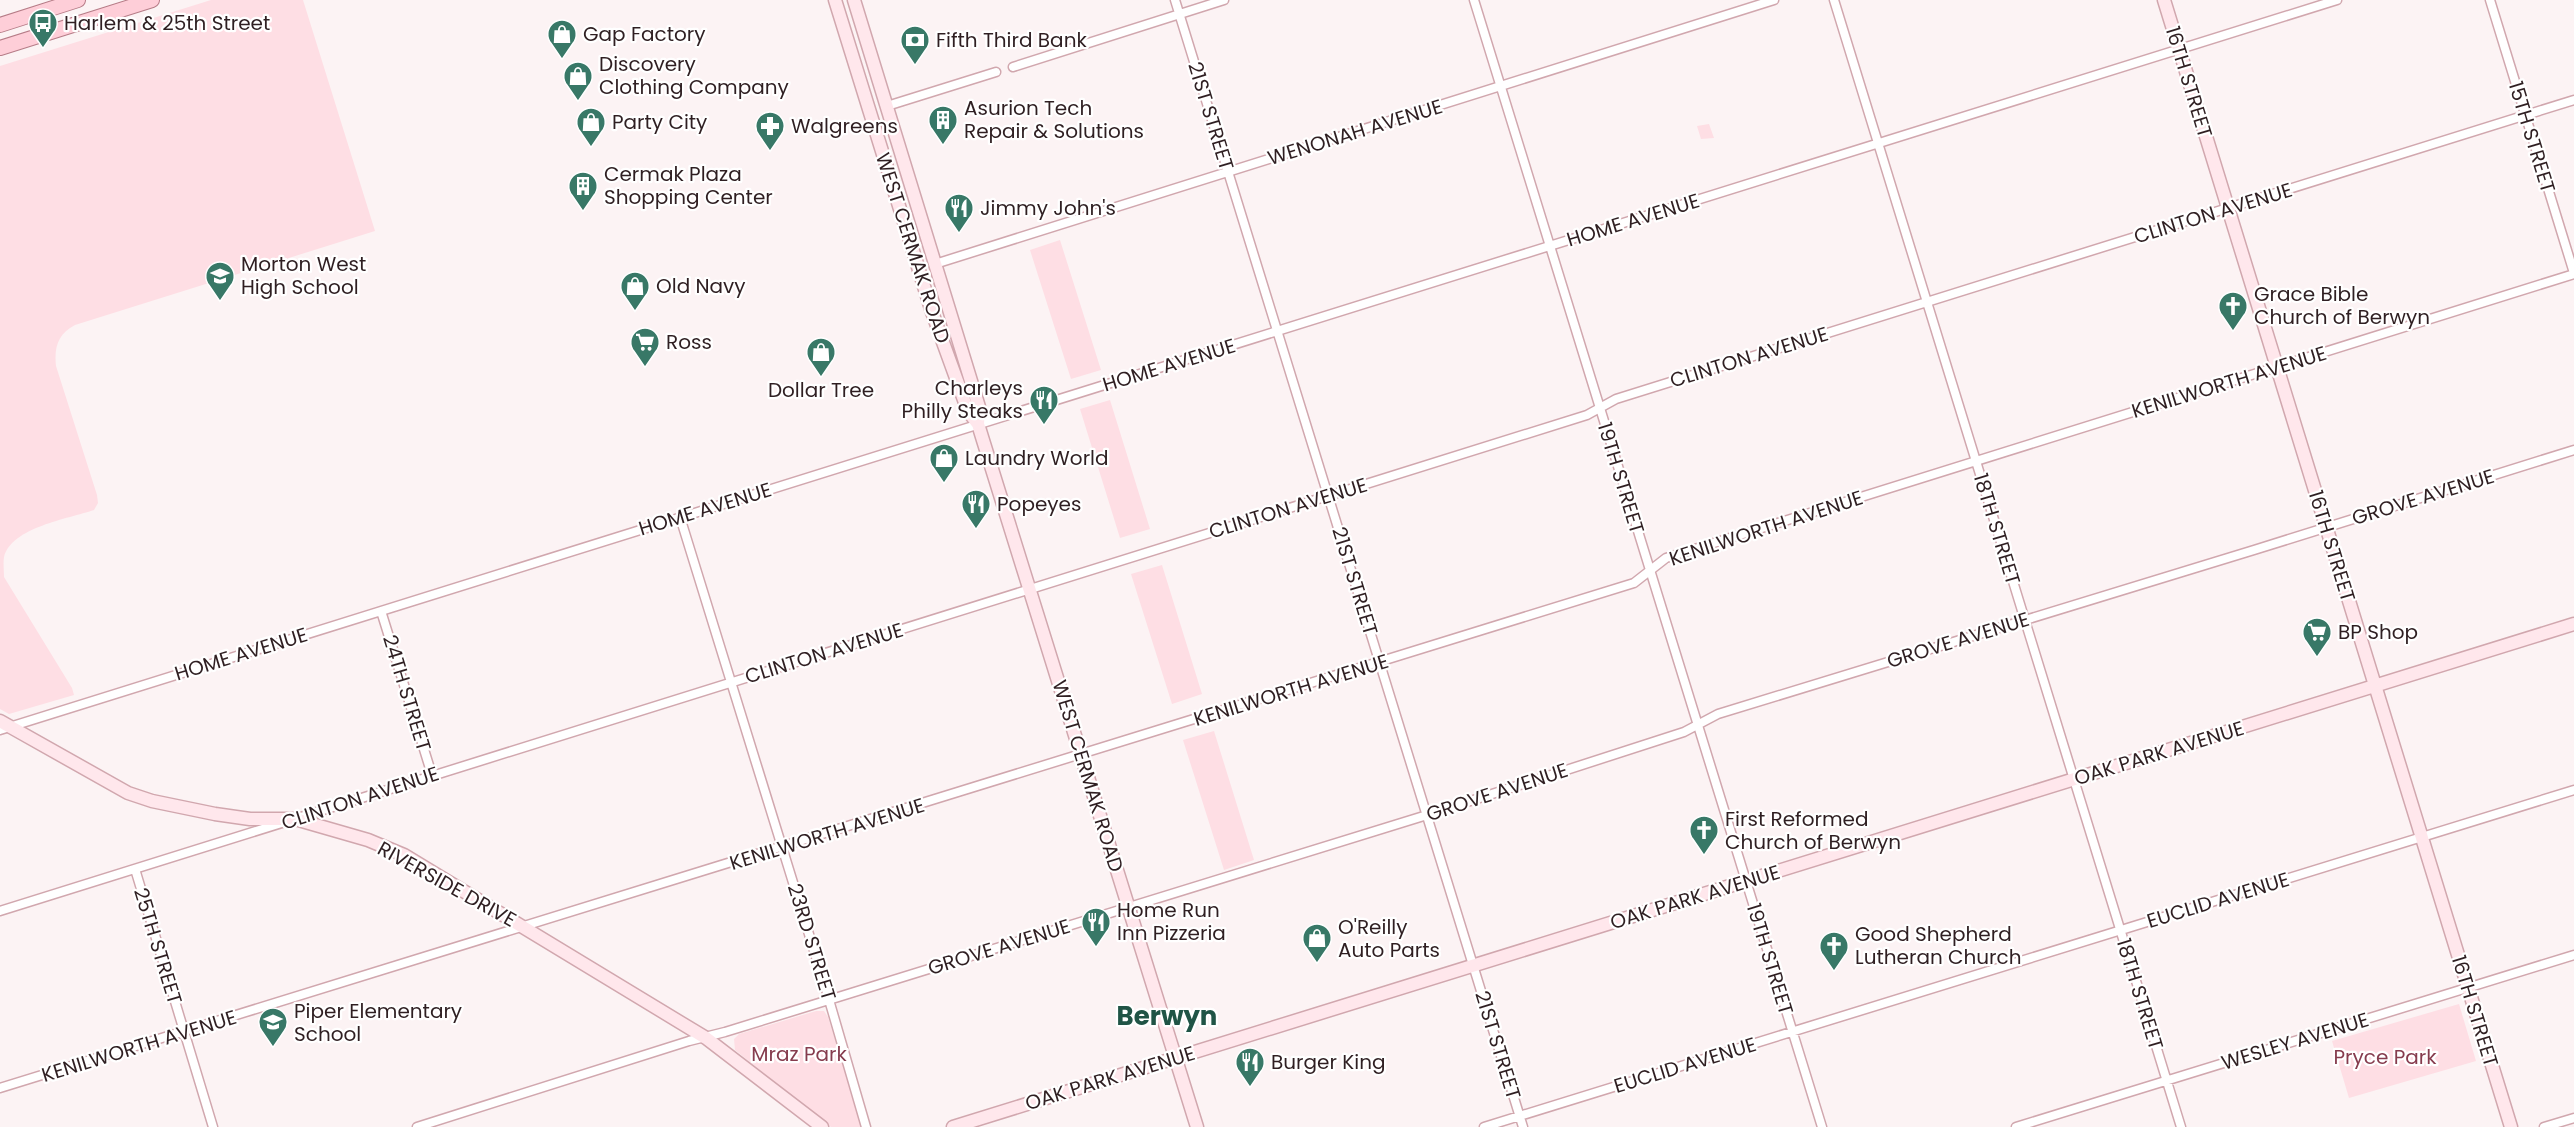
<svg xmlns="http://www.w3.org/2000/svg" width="2574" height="1127" viewBox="0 0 2574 1127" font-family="Poppins,sans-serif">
<rect width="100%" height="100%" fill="#fcf3f4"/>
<path fill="#fedee4" d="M211,0H303L375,231L75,325C58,334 54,347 56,366L97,495L98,503L94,510C68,519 12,527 4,557C3,563 4,571 4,577L72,688L74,695L9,714L0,709V66Z
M1709,124L1714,138L1701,139L1697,126Z
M1060,240L1101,370L1071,379L1030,250Z
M1110,400L1150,529L1120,538L1080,409Z
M1162,565L1202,694L1172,704L1131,574Z
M1214,731L1254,860L1224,870L1183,740Z
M2459,1004L2476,1061L2349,1098L2332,1041Z
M816,1011H824L828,1017L862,1127H831L735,1050L734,1039L739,1034Z"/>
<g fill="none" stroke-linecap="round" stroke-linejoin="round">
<g stroke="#d1a7ae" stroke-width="11">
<path id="street" d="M1175,0L1523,1127
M1474,0L1822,1127
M1834,0L2181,1127
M2490,0L2574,273
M1013,67L1224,0
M887,106L996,72
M935,264L1774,0
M680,517L825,986L866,1127
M381,611L432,775
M0,730L2337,0
M135,869L213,1127
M0,911L1587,415L1616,399L2574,100
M0,1088L1634,583L1666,558L2574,274
M417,1127L689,1041L725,1032L1427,815L1684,732L1718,714L2254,550L2574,450
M1484,1127L2574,790
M2016,1127L2574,955
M2544,1127L2574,1118"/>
</g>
<g stroke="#d1a7ae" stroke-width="15">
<path id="secondary" d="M835,0L932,312L968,411L978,424
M854,0L979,407L978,424L982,437L1197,1127
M2164,0L2511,1127
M0,721L128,793L152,801L215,814L250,819H295L368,840L404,855L706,1038L822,1127
M953,1127L2574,624"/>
</g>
<g stroke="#b67c87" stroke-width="16">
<path id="primary" d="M0,25L78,0
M0,48L152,0"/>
</g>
<use href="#street" stroke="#fff" stroke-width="8"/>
<use href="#secondary" stroke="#ffe7ec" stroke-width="12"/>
<use href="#primary" stroke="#feced8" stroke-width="14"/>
</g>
<defs>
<g id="bus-pin" transform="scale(1.5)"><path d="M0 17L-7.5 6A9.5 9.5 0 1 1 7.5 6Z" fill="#387867" stroke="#fff"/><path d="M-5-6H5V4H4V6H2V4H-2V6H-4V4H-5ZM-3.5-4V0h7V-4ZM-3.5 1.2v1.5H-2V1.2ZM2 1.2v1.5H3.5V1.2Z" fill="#fff"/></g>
<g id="shop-pin" transform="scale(1.5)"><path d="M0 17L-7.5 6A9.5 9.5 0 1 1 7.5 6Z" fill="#387867" stroke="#fff"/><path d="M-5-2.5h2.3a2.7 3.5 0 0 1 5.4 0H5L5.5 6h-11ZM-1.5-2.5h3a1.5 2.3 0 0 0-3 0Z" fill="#fff"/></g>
<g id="bank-pin" transform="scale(1.5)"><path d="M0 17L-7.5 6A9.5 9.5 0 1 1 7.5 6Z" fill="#387867" stroke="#fff"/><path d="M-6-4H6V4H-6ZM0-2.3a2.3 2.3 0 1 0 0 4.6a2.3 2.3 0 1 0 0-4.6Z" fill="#fff"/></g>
<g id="building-pin" transform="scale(1.5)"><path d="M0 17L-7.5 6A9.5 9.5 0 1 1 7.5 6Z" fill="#387867" stroke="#fff"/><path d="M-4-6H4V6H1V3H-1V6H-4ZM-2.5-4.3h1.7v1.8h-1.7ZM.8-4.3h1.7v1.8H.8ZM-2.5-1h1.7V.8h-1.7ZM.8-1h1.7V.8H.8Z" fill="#fff"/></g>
<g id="pharmacy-pin" transform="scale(1.5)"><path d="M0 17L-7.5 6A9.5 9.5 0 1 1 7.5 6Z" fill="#387867" stroke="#fff"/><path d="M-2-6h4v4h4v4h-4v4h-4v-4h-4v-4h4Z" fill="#fff"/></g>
<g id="restaurant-pin" transform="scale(1.5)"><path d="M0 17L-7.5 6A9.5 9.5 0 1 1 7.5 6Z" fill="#387867" stroke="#fff"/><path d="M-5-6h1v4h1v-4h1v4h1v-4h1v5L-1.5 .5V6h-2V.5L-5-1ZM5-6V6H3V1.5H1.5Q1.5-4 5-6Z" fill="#fff"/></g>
<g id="school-pin" transform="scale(1.5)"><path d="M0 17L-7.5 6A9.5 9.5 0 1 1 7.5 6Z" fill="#387867" stroke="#fff"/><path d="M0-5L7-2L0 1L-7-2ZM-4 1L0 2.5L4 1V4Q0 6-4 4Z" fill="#fff"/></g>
<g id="church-pin" transform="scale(1.5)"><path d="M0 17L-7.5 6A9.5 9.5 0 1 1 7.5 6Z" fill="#387867" stroke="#fff"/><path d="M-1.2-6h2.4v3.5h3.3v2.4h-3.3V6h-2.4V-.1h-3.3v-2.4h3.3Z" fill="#fff"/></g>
<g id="supermarket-pin" transform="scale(1.5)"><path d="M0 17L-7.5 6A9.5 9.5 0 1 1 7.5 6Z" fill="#387867" stroke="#fff"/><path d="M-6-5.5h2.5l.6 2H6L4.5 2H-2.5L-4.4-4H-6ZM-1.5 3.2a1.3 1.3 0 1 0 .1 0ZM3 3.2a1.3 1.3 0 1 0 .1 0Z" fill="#fff"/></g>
</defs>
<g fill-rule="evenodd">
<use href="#bus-pin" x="43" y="23"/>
<use href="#shop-pin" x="562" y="34"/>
<use href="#bank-pin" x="915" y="40"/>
<use href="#shop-pin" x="578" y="76"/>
<use href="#building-pin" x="943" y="120"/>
<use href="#shop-pin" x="591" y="122"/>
<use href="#pharmacy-pin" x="770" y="126"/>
<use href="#building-pin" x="583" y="186"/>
<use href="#restaurant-pin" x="959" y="208"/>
<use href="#school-pin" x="220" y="276"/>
<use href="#shop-pin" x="635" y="286"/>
<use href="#church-pin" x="2233" y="306"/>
<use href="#supermarket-pin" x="645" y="342"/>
<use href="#shop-pin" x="821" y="352"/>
<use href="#restaurant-pin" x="1044" y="400"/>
<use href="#shop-pin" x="944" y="458"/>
<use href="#restaurant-pin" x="976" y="504"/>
<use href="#supermarket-pin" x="2317" y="632"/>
<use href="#church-pin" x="1704" y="830"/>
<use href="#restaurant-pin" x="1096" y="922"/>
<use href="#shop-pin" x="1317" y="938"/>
<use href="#church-pin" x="1834" y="946"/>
<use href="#school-pin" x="273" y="1022"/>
<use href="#restaurant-pin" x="1250" y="1062"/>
</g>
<g text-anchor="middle" stroke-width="4.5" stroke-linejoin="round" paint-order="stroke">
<g font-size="20" fill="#2f1f22" stroke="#fff" text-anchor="start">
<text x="64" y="30">Harlem &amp; 25th Street</text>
<text x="583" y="41">Gap Factory</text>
<text x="936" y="47">Fifth Third Bank</text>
<text x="599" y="71">Discovery<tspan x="599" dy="23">Clothing Company</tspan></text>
<text x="964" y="115">Asurion Tech<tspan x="964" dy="23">Repair &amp; Solutions</tspan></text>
<text x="612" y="129">Party City</text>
<text x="791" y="133">Walgreens</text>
<text x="604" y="181">Cermak Plaza<tspan x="604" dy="23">Shopping Center</tspan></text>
<text x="980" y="215">Jimmy John's</text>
<text x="241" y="271">Morton West<tspan x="241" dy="23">High School</tspan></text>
<text x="656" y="293">Old Navy</text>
<text x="2254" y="301">Grace Bible<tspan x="2254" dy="23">Church of Berwyn</tspan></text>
<text x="666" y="349">Ross</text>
<text x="1023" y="395" text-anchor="end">Charleys<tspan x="1023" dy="23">Philly Steaks</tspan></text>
<text x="821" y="397" text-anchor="middle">Dollar Tree</text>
<text x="965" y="465">Laundry World</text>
<text x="997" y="511">Popeyes</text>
<text x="2338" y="639">BP Shop</text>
<text x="1725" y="826">First Reformed<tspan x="1725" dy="23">Church of Berwyn</tspan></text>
<text x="1117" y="917">Home Run<tspan x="1117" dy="23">Inn Pizzeria</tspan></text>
<text x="1338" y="934">O'Reilly<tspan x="1338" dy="23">Auto Parts</tspan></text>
<text x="1855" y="941">Good Shepherd<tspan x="1855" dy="23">Lutheran Church</tspan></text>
<text x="294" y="1018">Piper Elementary<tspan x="294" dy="23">School</tspan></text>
<text x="1271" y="1069">Burger King</text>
</g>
<g font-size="20" fill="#2f1f22" stroke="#fff">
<text transform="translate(2189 82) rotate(73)" y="7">16TH STREET</text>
<text transform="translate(1211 116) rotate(73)" y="7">21ST STREET</text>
<text transform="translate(1355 132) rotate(-17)" y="7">WENONAH AVENUE</text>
<text transform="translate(2532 137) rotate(73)" y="7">15TH STREET</text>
<text transform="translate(2213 213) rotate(-17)" y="7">CLINTON AVENUE</text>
<text transform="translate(1633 220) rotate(-17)" y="7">HOME AVENUE</text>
<text transform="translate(913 248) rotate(72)" y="7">WEST CERMAK ROAD</text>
<text transform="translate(1749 357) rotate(-17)" y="7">CLINTON AVENUE</text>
<text transform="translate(1169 365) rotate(-17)" y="7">HOME AVENUE</text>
<text transform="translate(2229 382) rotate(-17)" y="7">KENILWORTH AVENUE</text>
<text transform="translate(1621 478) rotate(73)" y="7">19TH STREET</text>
<text transform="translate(2423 497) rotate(-17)" y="7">GROVE AVENUE</text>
<text transform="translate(1288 508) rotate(-17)" y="7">CLINTON AVENUE</text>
<text transform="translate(705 509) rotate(-17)" y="7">HOME AVENUE</text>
<text transform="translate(1766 528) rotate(-18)" y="7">KENILWORTH AVENUE</text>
<text transform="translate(1997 529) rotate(73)" y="7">18TH STREET</text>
<text transform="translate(2332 546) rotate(73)" y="7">16TH STREET</text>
<text transform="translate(1355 581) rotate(73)" y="7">21ST STREET</text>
<text transform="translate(1958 640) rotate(-17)" y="7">GROVE AVENUE</text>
<text transform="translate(824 653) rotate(-17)" y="7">CLINTON AVENUE</text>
<text transform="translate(241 654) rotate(-17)" y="7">HOME AVENUE</text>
<text transform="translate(1291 690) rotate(-17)" y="7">KENILWORTH AVENUE</text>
<text transform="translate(407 693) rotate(73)" y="7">24TH STREET</text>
<text transform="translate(2159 753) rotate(-17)" y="7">OAK PARK AVENUE</text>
<text transform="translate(1088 776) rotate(73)" y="7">WEST CERMAK ROAD</text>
<text transform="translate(1497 792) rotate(-18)" y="7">GROVE AVENUE</text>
<text transform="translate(360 798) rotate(-18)" y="7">CLINTON AVENUE</text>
<text transform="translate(827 834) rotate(-17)" y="7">KENILWORTH AVENUE</text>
<text transform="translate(447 884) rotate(29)" y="7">RIVERSIDE DRIVE</text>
<text transform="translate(1695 897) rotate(-17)" y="7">OAK PARK AVENUE</text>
<text transform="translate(2218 900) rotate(-17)" y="7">EUCLID AVENUE</text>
<text transform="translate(812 942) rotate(73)" y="7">23RD STREET</text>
<text transform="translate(158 946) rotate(73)" y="7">25TH STREET</text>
<text transform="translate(999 947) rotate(-17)" y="7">GROVE AVENUE</text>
<text transform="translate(1770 959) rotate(73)" y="7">19TH STREET</text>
<text transform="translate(2140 994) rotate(73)" y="7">18TH STREET</text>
<text transform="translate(2475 1011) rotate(73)" y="7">16TH STREET</text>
<text transform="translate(2295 1041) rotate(-17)" y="7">WESLEY AVENUE</text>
<text transform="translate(1498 1045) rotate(73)" y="7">21ST STREET</text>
<text transform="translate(139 1046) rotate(-17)" y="7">KENILWORTH AVENUE</text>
<text transform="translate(1685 1065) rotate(-17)" y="7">EUCLID AVENUE</text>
<text transform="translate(1110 1078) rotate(-17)" y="7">OAK PARK AVENUE</text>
</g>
<g font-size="20" fill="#863c4e" stroke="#fff">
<text x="799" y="1061">Mraz Park</text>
<text x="2385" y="1064">Pryce Park</text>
</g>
<g font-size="26" font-weight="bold" fill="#205446" stroke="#fff">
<text x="1167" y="1025">Berwyn</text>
</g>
</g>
</svg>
